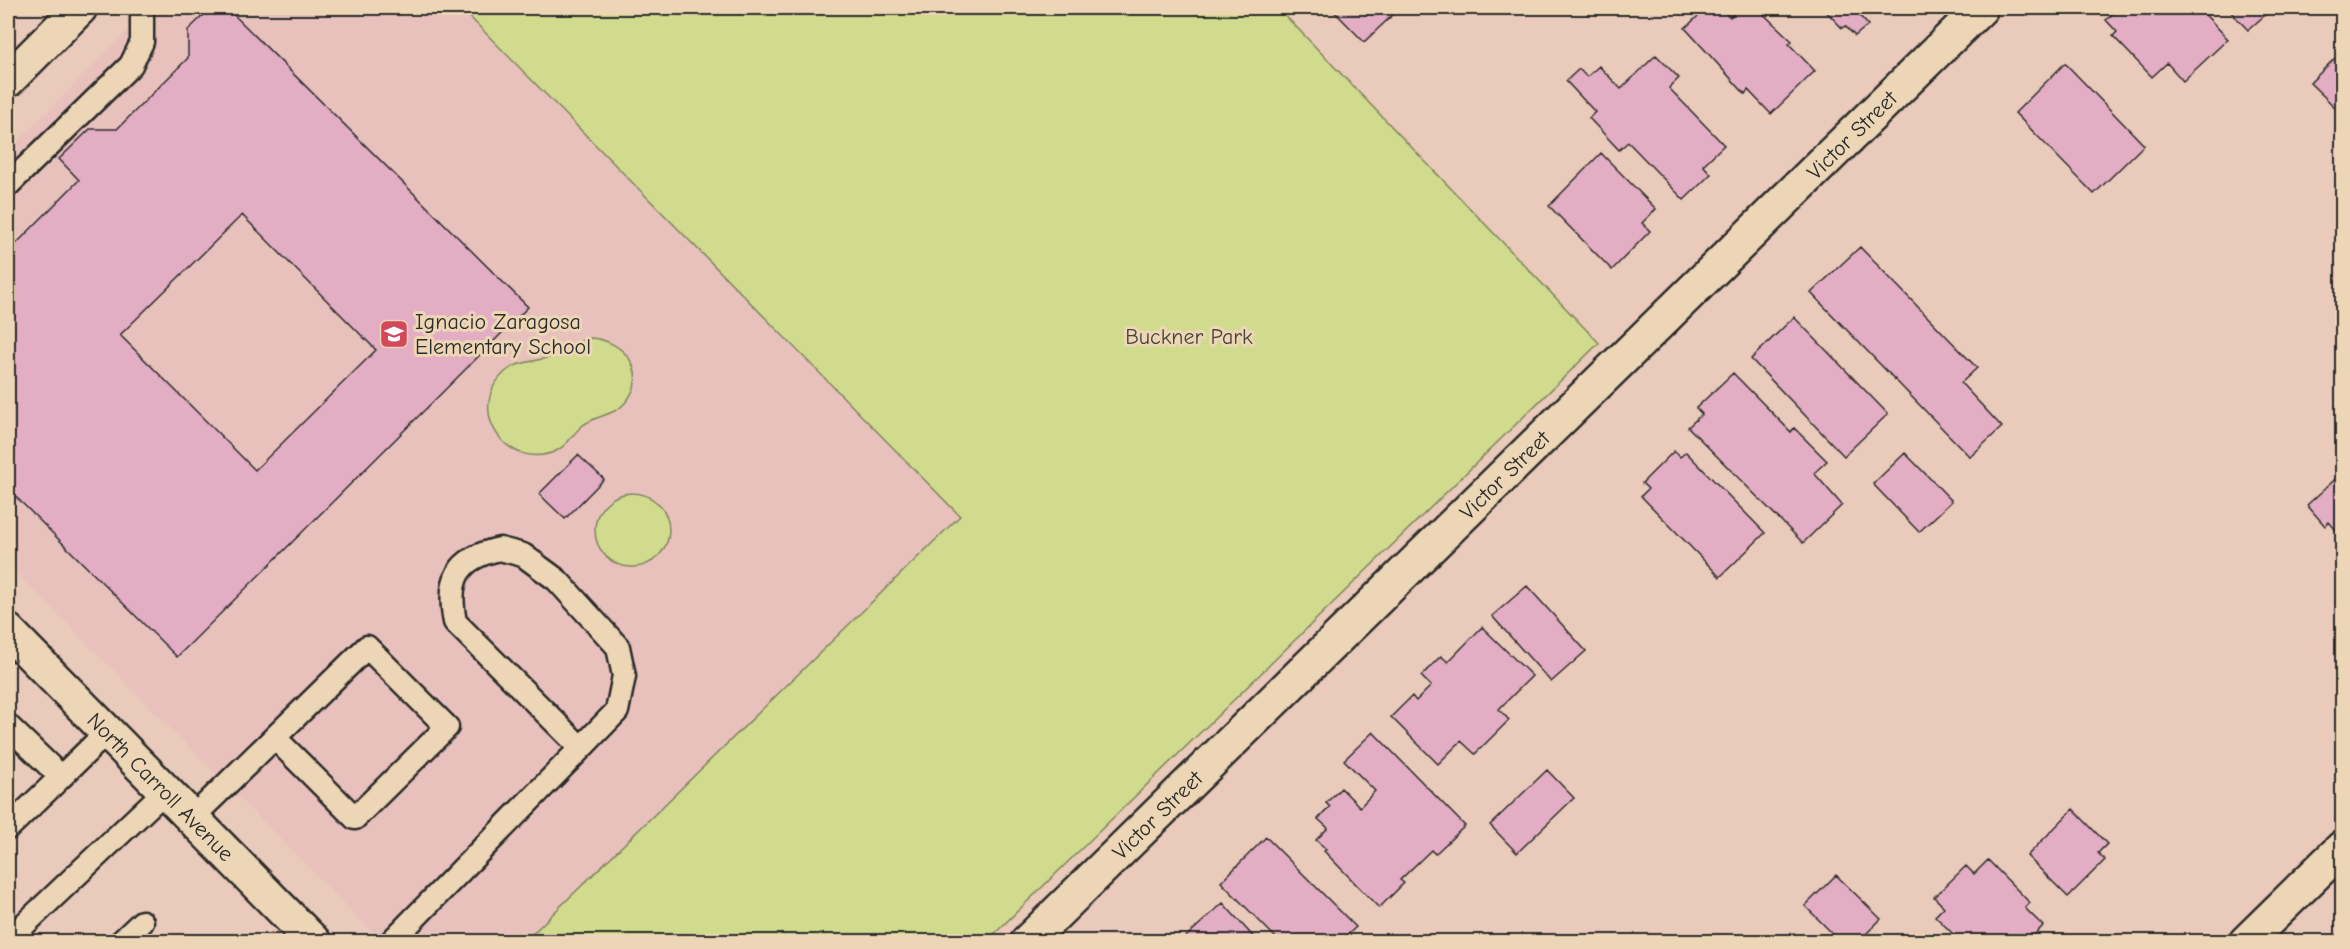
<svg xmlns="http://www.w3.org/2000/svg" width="2350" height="949" viewBox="0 0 2350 949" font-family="'Comic Neue',sans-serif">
<rect width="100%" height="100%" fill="#eacaba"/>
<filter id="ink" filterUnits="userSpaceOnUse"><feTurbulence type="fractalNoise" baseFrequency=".0167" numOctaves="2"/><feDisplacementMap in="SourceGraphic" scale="12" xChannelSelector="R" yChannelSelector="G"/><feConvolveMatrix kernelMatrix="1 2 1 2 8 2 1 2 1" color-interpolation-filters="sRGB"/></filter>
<g filter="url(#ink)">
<path fill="#e8c1bd" d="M150,8H461L961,516L525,941H381L8,564V151Z"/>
<path fill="#d0db8e" stroke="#7e835c" stroke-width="1.5" d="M461,8H1278L1599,343L987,941H525L960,516Z
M588,338C622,338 652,372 625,403C614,416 595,415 582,426C572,434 569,445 556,451C507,473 464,409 505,372C519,360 539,362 556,355C567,350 576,342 588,338Z
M595 530a37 37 0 1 1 74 0a37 37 0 1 1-74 0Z"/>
<path fill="#e3adc4" stroke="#2b2b2b" stroke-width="1.5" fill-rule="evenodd" d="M211,8H227L528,307L177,657L8,489V252L79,180L59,159L90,129H117L188,58V30ZM242,215L376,350L255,470L120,335Z
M1331,8H1400L1364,42Z
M1707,8H1721L1730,17L1740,8H1757L1792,41L1789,44L1815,71L1771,114L1748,90L1745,94L1685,28Z
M1823,8H1865L1858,14L1868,25L1855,36L1845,26L1842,28Z
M2119,8H2199L2228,39L2183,81L2167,63L2152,77L2113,36L2117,32L2106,20Z
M2227,8H2273L2248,30Z
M2342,51V114L2310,83Z
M1656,55L1679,78L1669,88L1724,145L1703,165L1711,174L1684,200L1628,142L1619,150L1589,118L1595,112L1566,81L1579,69L1587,77L1599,66L1621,89Z
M2065,63L2144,145L2094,194L2015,113Z
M1601,153L1656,209L1642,223L1650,231L1612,270L1549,206Z
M1860,247L1977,368L1961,383L2002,427L1970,457L1811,293Z
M1794,317L1888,414L1844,456L1751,359Z
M1733,373L1791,432L1794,428L1827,461L1814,473L1842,505L1803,543L1688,427L1702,414L1696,408Z
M1674,451L1680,457L1686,452L1765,533L1720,577L1641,496L1648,489L1642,483Z
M1905,453L1952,501L1919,532L1873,484Z
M578,455L604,479L565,519L539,494Z
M2342,473V537L2329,522L2325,526L2307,505Z
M1527,586L1586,651L1551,682L1492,616Z
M1482,627L1532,676L1499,709L1509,720L1475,754L1461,741L1438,764L1391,717L1412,696L1416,701L1431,686L1421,676L1441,656L1448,662Z
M1373,732L1465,826L1435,854L1431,850L1400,880L1404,883L1379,908L1324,851L1326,849L1316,840L1328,828L1318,819L1330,807L1326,803L1341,788L1360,807L1375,791L1344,760Z
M1547,770L1574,798L1517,853L1490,825Z
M2073,809L2107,844L2098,853L2105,860L2068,897L2027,856Z
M1266,837L1356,927L1343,939L1345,942H1280L1221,882Z
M1988,860L2030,903L2025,908L2043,926L2027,942H1961L1935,916L1944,907L1934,897L1966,866L1974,874Z
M1836,875L1881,919L1858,942H1841L1805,906Z
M1223,903L1258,942H1180Z"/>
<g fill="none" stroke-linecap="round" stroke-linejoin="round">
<g stroke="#2b2b2b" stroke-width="27">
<path id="lane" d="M8,185L131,65L142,42V8
M500,549L523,555L557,580L618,647L624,676L617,711L581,748L455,622C447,580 456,558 500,549Z
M8,726L61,777L108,731
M192,818L367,647L447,727L355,818L275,738
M8,828L61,777
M8,940L165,791
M121,942L142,922
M391,942L581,748"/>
</g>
<g stroke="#2b2b2b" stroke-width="38">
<g id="street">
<path d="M8,80L80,8"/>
<path id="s1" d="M1027,942L1981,8"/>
<path d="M2246,942L2342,848"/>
</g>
</g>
<g stroke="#2b2b2b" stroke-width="38">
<g id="secondary">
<path id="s2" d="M8,631L314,942"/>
</g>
</g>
<use href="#lane" stroke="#edd6b5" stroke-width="22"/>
<use href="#street" stroke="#edd6b5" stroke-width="33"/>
<use href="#secondary" stroke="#edd6b5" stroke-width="33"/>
</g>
</g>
<defs>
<g id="school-square" transform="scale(1.5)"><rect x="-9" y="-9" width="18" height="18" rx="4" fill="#d1495b" stroke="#edd6b5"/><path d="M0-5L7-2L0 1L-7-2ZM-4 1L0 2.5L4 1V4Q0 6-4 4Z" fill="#fff"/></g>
</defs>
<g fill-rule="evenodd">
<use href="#school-square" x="394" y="334"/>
</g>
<g text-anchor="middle" stroke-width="6" stroke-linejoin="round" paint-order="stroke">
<g font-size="22" fill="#2b2b2b" stroke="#edd6b5">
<text dy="8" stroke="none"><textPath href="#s1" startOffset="1154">Victor Street</textPath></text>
<text dy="8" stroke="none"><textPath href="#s1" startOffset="668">Victor Street</textPath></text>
<text dy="8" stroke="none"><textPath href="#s2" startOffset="218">North Carroll Avenue</textPath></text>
<text dy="8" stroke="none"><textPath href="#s1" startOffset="182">Victor Street</textPath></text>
</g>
<g font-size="22" fill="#2b2b2b" stroke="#edd6b5" text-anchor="start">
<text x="415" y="329">Ignacio Zaragosa<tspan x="415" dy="25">Elementary School</tspan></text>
</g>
<g font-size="22" fill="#44453a" stroke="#edd6b5">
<text x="1189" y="344">Buckner Park</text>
</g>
</g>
<rect width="2350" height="949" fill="none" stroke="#edd6b5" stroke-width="30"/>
<rect x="15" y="15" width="2320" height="919" fill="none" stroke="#2b2b2b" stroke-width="2" filter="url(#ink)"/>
</svg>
